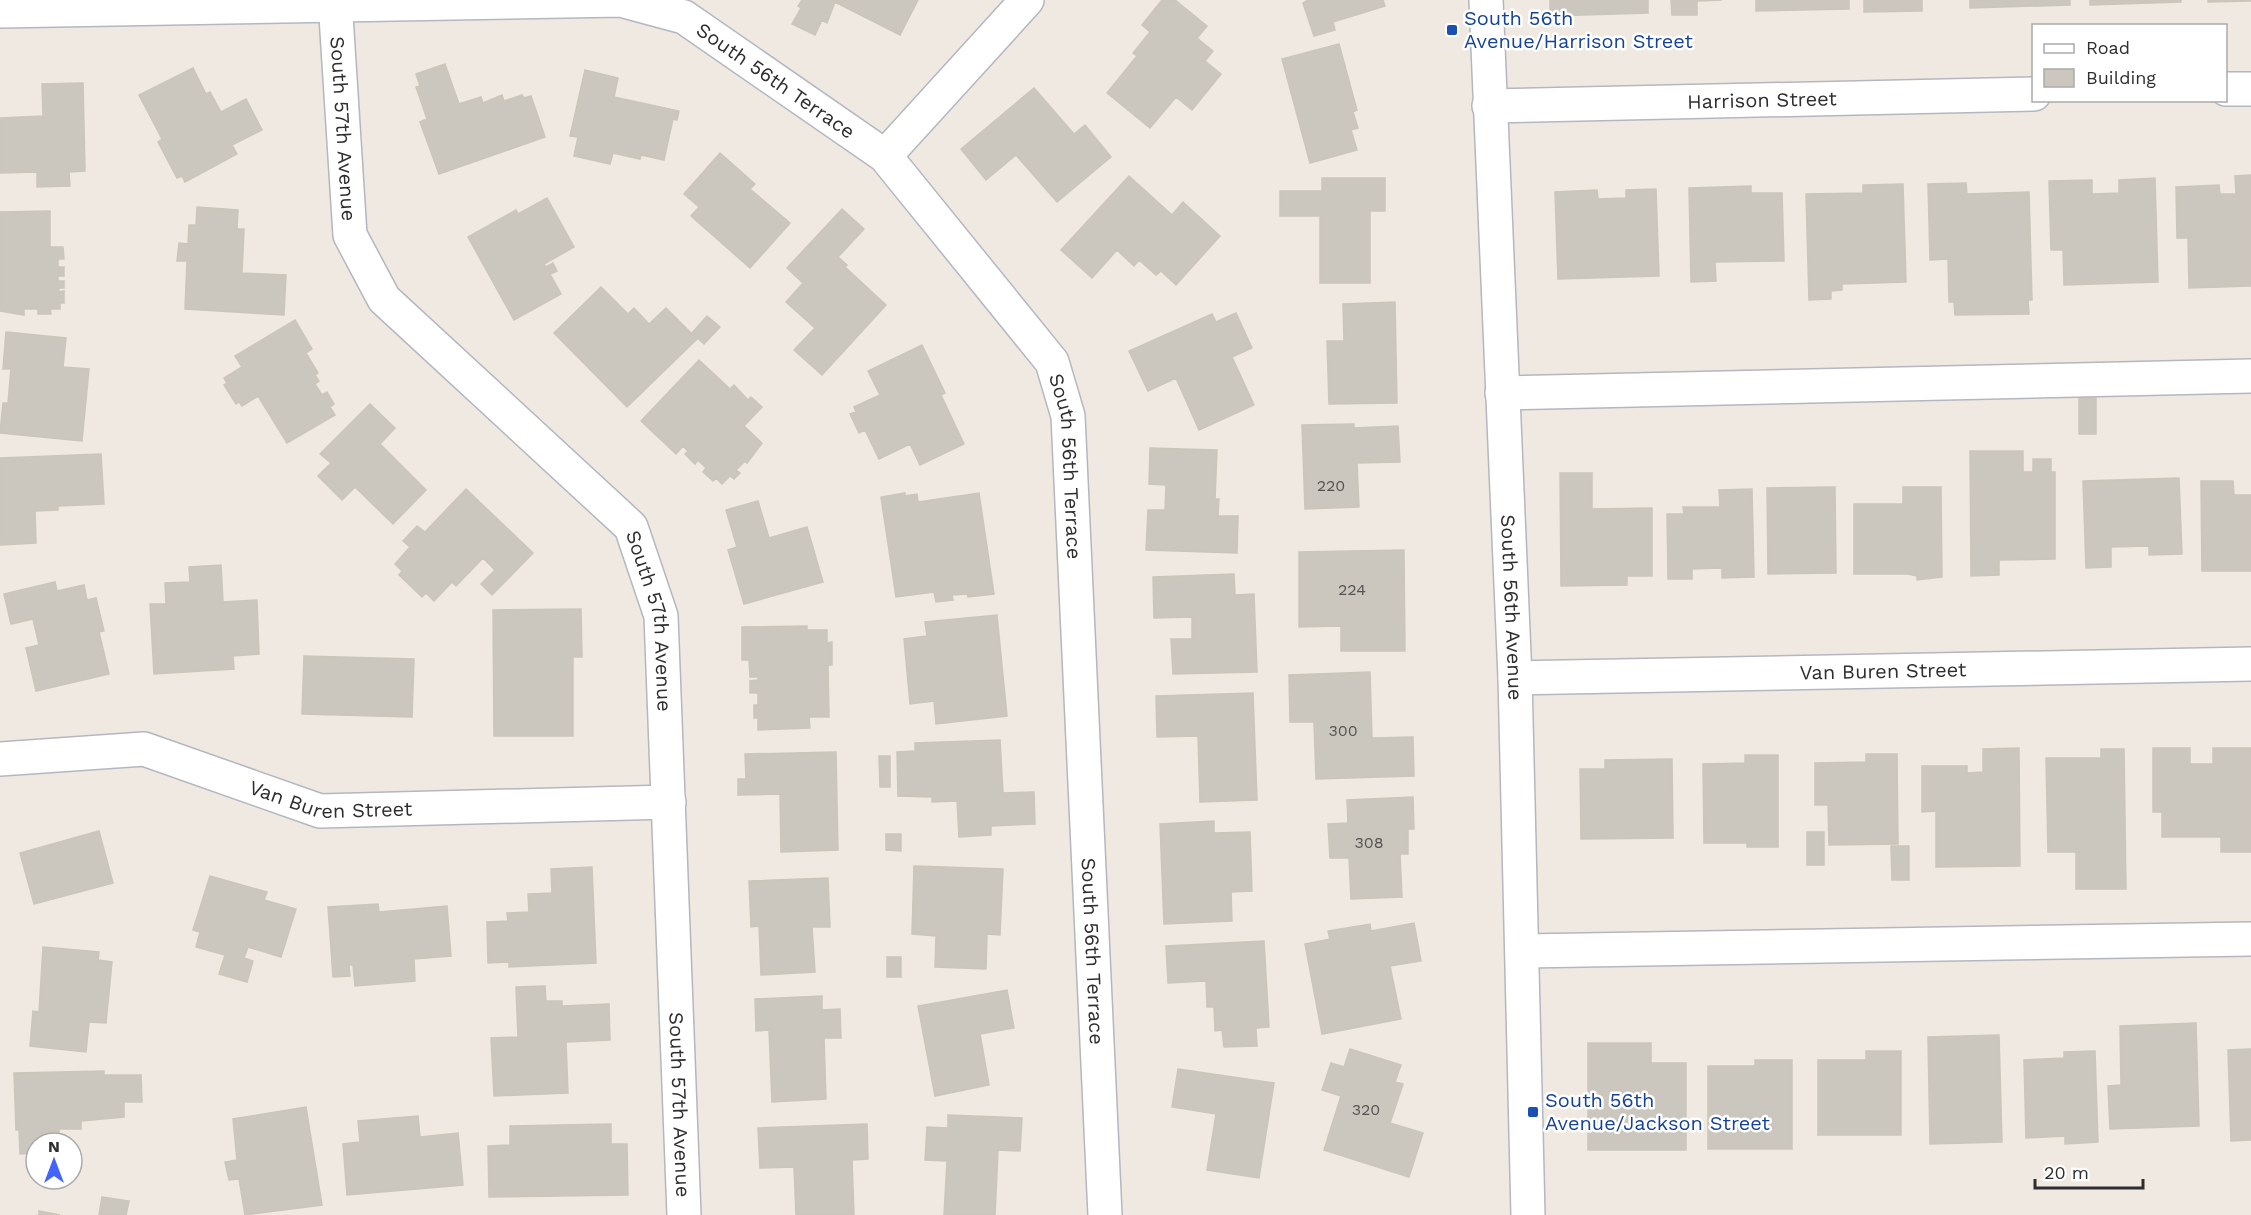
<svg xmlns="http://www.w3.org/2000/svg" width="2251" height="1215" viewBox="0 0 2251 1215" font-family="'Work Sans',sans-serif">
<rect width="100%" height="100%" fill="#efe9e1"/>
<path fill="#cbc7bf" stroke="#cbc5ba" stroke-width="1.5" d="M802,0H918L900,35L835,2L827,23L822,20L815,35L792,24L801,8L798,6Z
M1162,0H1175L1207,26L1197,38L1213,51L1205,61L1221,74L1192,110L1176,97L1150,128L1107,93L1137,56L1133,53L1150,32L1142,25Z
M1383,0L1385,6L1333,22L1335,30L1314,36L1303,3L1308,0Z
M1550,0H1648V13L1550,16Z
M1671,0H1722L1697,1V15H1672Z
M1756,0H1849V9L1756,11Z
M1864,0H1922V11L1864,12Z
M1970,0H2070V5L1970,8Z
M2090,0H2181V2L2090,5Z
M2208,0H2251V1L2208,2Z
M1339,44L1357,110L1353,112L1358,128L1351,130L1357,150L1310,163L1282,59Z
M445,64L459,104L481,97L483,103L502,95L504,101L522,95L524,98L531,96L545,137L439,174L420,122L427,119L416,87L420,86L416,74Z
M193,68L206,94L210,92L221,112L246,99L262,130L232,145L237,154L185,182L182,176L177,178L158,142L162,139L139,95Z
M585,70L618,78L614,97L679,111L677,120L673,119L664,160L641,155L640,159L613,153L610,164L574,156L578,137L570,136Z
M83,83L85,171L69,172L70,186L37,187V172L0,173V118L43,116L42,84Z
M1034,88L1074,134L1085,125L1111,157L1057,202L1016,155L986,180L961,149Z
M720,153L755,184L750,189L790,223L750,268L691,216L699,207L684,194Z
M2251,175V286L2189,288L2188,238H2177L2176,187L2219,185L2220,194H2236L2235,176Z
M1129,176L1172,215L1183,202L1220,236L1176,285L1161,271L1156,275L1139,260L1134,266L1117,250L1092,278L1061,250Z
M1322,178H1385V211H1370V283H1320V216H1280V191H1322Z
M2155,178L2158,282L2064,285L2063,250H2051L2049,181L2092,180V194L2119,193V180Z
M1966,183L1967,194L2029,192L2032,300H2028L2029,314L1955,315L1954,302H1949L1948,259L1930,260L1928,184Z
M1903,184L1906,282L1842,284V290L1831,291V299L1809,300L1806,194L1863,193V185Z
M1751,186V193H1782L1784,261L1715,262L1716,281L1691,282L1689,188Z
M1656,189L1659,276L1558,279L1555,192L1597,190L1598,199L1626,198V190Z
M547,198L574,247L544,264L546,267L553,263L557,271L550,274L561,294L514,320L468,237L516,210L518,214Z
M197,207L238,210L237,229H244L242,273L286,275L284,315L185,309L187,261H177L179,243L188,244L189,225H196Z
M842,209L864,229L838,257L847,265L845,267L886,305L822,375L794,350L815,328L786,302L803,283L787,268Z
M50,211V247H63L64,259H58V267H64V276H58V281H64V288H59V292L64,291V303H60V309H50L51,314H38V309H24V315L0,311V212Z
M601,287L628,314L634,308L649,324L666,308L697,339L627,407L554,333Z
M1395,302L1397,403L1329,404L1327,341H1344L1343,304Z
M1236,313L1252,348L1232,357L1254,405L1199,430L1176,378L1148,391L1129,351L1212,314L1216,322Z
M707,316L720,327L704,344L692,333Z
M295,320L312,349L306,353L318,373L315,375L319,381L315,384L322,395L327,392L334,404L330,407L335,415L287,443L258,396L242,406L239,402L236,404L224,385L227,383L224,378L242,367L235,356Z
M6,332L66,338L63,367L89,369L82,441L0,433L3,403H8L11,369H3Z
M922,345L945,393L941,395L964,444L920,465L910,444L879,459L865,430L859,433L850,414L856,412L854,407L880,395L868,371Z
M699,360L730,389L734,385L748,400L751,397L762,407L744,426L762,443L747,463L745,461L736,470L740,473L734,479L730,476L722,484L716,478L713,481L703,472L706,468L698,460L695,464L685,454L688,451L683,446L676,454L641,421Z
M2079,398H2096V434H2079Z
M370,404L395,428L380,444L426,490L393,524L355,487L342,500L318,476L331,463L320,454Z
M1354,424V428L1398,426L1400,462L1357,463L1359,507L1305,509L1302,425Z
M1150,448L1217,450L1215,499H1219L1218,516H1238L1237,553L1146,550L1148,510H1165L1166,485L1149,484Z
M1970,451H2023V472H2033V459H2051V472H2055V559L1999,560V575L1971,576Z
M101,454L104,504L58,506V510L35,511L36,543L0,545V458Z
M1560,473H1592V509L1652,508V576H1627V585L1561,586Z
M2179,478L2182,554L2149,555V546L2111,547V567L2086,568L2083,481Z
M2201,481H2233L2234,495H2251V571H2202Z
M1835,487L1836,573L1768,574L1767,488Z
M1903,487H1941L1942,577L1917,580V576L1908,574H1854V504H1903Z
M466,489L533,553L492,595L481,584L495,570L483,558L456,586L452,582L434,601L426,593L422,597L399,575L402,571L395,564L410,547L403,541L417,526L425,532Z
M1752,489L1754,577L1722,578V568L1692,569V579H1668L1667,514H1684L1683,507H1720L1719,490Z
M905,493V496L917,494L918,502L979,493L994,594L968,597L967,594L952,595L953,600L936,602L934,592L896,597L881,497Z
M758,501L769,538L807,527L823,582L744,604L728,550L737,547L726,510Z
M1404,550L1405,651H1341V626L1299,627V552Z
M221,565L223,602L257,600L259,654L233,656L234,669L154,674L150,604H166L165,583L190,582L189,567Z
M1234,574L1235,595L1254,594L1257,672L1173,674L1171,639H1192V617L1154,618L1153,577Z
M55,582L57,591L84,585L87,600L96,598L104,631L99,632L109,674L36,691L26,648L39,645L33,619L11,624L4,594Z
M581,609L582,657H573V736H494L493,610Z
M997,615L1007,716L936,724L934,701L910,704L904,639L927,636L925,622Z
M807,626V630H827V643L832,642V665H828L829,717H809L810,728L758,730V718H754V705H758V693H750V681L758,680V677H750L749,660H742V627Z
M304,656L414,659L412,717L302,714Z
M1370,672L1372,738L1413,737L1414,776L1316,779L1314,722H1290L1289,675Z
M1253,693L1257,800L1200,802L1198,736L1157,737L1156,696Z
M1000,740L1003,793L1034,792L1035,824L991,826V835L959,837L957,801L932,802V797L898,796L897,752L915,751V743Z
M2019,748L2020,866L1936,867V811L1922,812V766H1967V773L1983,772V749Z
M2153,748H2190V764H2213V748H2251V852H2221V837H2162V812H2153Z
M2101,749H2124L2126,889H2076V852H2048L2046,758H2101Z
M836,752L838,850L781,852L780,794L738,795V779H746L745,754Z
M1866,754H1897L1898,844L1829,845L1828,805H1815V763L1866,762Z
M1745,755H1778V847H1747V843H1704L1703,764L1745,763Z
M879,756H890V787H880Z
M1672,759L1673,838L1581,839L1580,769H1605V760Z
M1413,797L1414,829H1408V854H1400L1402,897L1351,899L1349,858H1330L1328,824L1348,823L1347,800Z
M1214,821V833L1250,832L1252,891L1231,892L1232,921L1164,924L1160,824Z
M99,831L113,883L34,904L20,853Z
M1807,832H1824V865H1807Z
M886,834H901V851L886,850Z
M1891,846H1909V880H1892Z
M914,866L1003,869L1000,935L987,934L986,969L935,967L936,936L912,934Z
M592,867L596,963L509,967V962L488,963L487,922L508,921L507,913L529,912L528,894L552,893L551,869Z
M210,876L267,892L264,900L296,909L281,957L248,947L244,958L253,961L247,982L219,974L225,955L196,947L200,932L193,930Z
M828,878L830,927H812L815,972L761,975L759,926L751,927L749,881Z
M378,904L379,912L447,906L451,956L414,959L415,981L355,986L353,965H349L350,976L333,977L328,907Z
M1414,923L1421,961L1390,966L1401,1019L1322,1034L1305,944L1330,939L1328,931L1370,924L1371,931Z
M1264,941L1269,1027L1256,1028L1257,1046L1224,1047L1222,1030L1215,1031L1214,1007H1207L1206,981L1168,983L1166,946Z
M43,947L99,952L98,960L112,962L106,1023L89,1022L86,1052L30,1046L33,1011L39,1012Z
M887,957H901V977H887Z
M545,986L546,1001H562V1006L609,1004L610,1040L566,1042L568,1093L494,1096L491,1038L518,1037L516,987Z
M1007,990L1014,1028L980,1034L989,1085L935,1096L918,1006Z
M822,996V1010L840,1009L841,1038H824L826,1099L772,1102L769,1030L756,1031L755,999Z
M2196,1023L2199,1126L2110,1129L2108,1086L2121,1085L2120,1026Z
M1999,1035L2002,1142L1930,1144L1928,1037Z
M1588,1043H1651V1063H1686V1150H1588Z
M1350,1049L1401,1065L1395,1082L1403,1084L1390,1123L1423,1133L1409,1177L1324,1150L1341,1096L1322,1090L1331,1063L1344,1067Z
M2251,1049V1140L2231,1141L2228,1050Z
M1866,1051H1901V1135H1818V1060H1866Z
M2095,1051L2098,1142L2065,1144V1136L2026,1138L2024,1060L2064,1058V1052Z
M1755,1060H1792V1149H1708V1066H1755Z
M1178,1069L1274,1083L1259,1178L1207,1170L1216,1114L1172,1107Z
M104,1071V1075H141L142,1102H124V1117L81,1121V1129H59V1143H36V1153L20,1154L19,1130H16L14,1073Z
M306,1107L322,1205L245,1215L239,1179L229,1180L225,1162L237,1160L233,1119Z
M948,1115L1022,1118L1020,1151L998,1150L995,1215H944L947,1161L925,1160L927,1127L948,1128Z
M418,1116L420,1137L458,1133L463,1185L347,1195L343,1144L360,1142L358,1121Z
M611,1124V1144H627L628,1195L489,1197L488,1146L510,1145V1126Z
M867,1124L868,1159L852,1160L854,1215H796L794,1167L760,1168L758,1128Z
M102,1197L129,1201L126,1215H99Z
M39,1211L60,1215H39Z"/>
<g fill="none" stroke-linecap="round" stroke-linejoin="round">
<g stroke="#b4b7c1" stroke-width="36">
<g id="minor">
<path id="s1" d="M335,0L350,235L384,299L631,527L661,616L684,1215"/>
<path id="s2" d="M1486,0L1515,678L1528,1215"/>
<path id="s3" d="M0,11L621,0L684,17L885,156L1052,362L1068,416L1105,1215"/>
<path d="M2226,89H2251"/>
<path id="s4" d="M1489,106L2034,94"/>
<path d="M885,156L1027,0"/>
<path d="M1502,393L2251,376"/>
<path id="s5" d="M1515,678L2251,664"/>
<path id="s6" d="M0,759L144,749L320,811L669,802"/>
<path d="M1522,951L2251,939"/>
</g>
</g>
<use href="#minor" stroke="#fff" stroke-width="33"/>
</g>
<g fill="#1a4fb4" stroke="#fff" stroke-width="2">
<rect x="1446" y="24" width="12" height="12" rx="3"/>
<rect x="1527" y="1106" width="12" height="12" rx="3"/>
</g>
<g text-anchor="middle" stroke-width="5" stroke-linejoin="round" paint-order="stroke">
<g font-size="16" fill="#555452">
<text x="1331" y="491">220</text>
<text x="1352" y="595">224</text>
<text x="1343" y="736">300</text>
<text x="1369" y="848">308</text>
<text x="1366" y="1115">320</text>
</g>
<g font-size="20" fill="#164399" stroke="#fff" text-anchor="start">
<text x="1464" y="25">South 56th<tspan x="1464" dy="23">Avenue/Harrison Street</tspan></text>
<text x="1545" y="1107">South 56th<tspan x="1545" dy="23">Avenue/Jackson Street</tspan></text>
</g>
<g font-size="20" fill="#2e2e2e" stroke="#fff">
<text dy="7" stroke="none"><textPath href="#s3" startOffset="798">South 56th Terrace</textPath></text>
<text dy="7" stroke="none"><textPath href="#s4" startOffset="273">Harrison Street</textPath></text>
<text dy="7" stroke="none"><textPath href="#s1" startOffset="129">South 57th Avenue</textPath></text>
<text dy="7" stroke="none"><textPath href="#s3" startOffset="1302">South 56th Terrace</textPath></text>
<text dy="7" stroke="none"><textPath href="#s2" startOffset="608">South 56th Avenue</textPath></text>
<text dy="7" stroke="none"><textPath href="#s1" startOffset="741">South 57th Avenue</textPath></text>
<text dy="7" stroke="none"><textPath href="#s5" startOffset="368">Van Buren Street</textPath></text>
<text dy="7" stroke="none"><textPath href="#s6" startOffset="340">Van Buren Street</textPath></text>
<text dy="7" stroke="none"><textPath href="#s3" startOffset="1788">South 56th Terrace</textPath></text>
<text dy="7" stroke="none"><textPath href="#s1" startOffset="1227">South 57th Avenue</textPath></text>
</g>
</g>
<rect x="2032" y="24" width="195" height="78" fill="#ffffff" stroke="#ababab" stroke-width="1.5"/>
<rect x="2044" y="44" width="30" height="9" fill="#ffffff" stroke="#ababab" stroke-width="1.5"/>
<text x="2086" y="54" font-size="18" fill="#2e2e2e">Road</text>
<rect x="2044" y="69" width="30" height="18" fill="#cbc7bf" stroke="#ababab" stroke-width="1.5"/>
<text x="2086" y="84" font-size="18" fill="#2e2e2e">Building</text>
<g transform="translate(54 1161)"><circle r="28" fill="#ffffff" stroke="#ababab" stroke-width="1.5"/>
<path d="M0-4.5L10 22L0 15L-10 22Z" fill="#4264fb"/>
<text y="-9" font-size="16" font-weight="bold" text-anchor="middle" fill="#2e2e2e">N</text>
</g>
<path d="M2035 1179v9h108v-9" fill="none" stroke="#2e2e2e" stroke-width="3"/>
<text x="2044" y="1179" font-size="18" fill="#2e2e2e" stroke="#ffffff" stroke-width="4.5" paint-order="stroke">20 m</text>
</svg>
